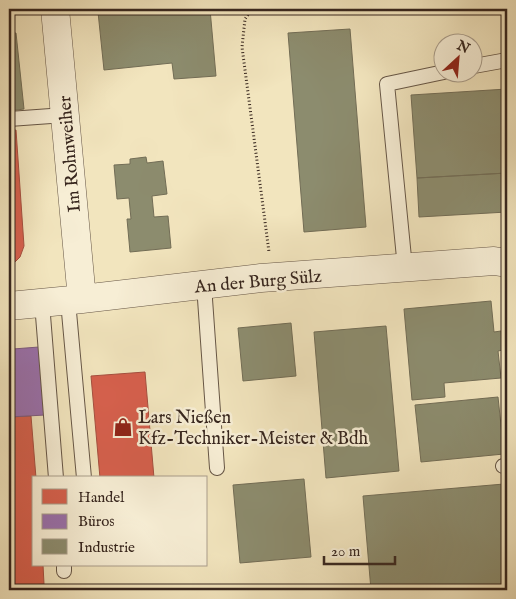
<svg xmlns="http://www.w3.org/2000/svg" width="516" height="599" viewBox="0 0 516 599" font-family="'IM FELL English',serif">
<rect width="100%" height="100%" fill="#f2e5be"/>
<filter id="stains"><feTurbulence type="fractalNoise" baseFrequency=".004" numOctaves="4"/><feColorMatrix values="0 0 0 0 .2 0 0 0 0 .09 0 0 0 0 .02 0 0 0 .5 -.17"/></filter>
<radialGradient id="worn" r=".72"><stop offset=".6" stop-color="#630" stop-opacity="0"/><stop offset="1" stop-color="#630" stop-opacity=".3"/></radialGradient>
<path fill="#d6604d" stroke="#a64f3f" d="M16,130L24,246L20,257L15,262L9,264V131Z
M145,372L154,478H100L91,376Z
M31,416L36,478H34V565H43L44,584L9,587V417Z"/>
<path fill="#9970ab" stroke="#7c5a81" d="M13,345V349L39,347L45,415L9,417V346Z"/>
<path fill="#8c8c6e" stroke="#726d56" d="M126,9H210L216,76L174,79L172,63L104,70L98,12Z
M350,29L366,227L304,232L288,33Z
M9,33H16L24,109L9,111Z
M507,89V173L417,178L411,95Z
M146,157L147,163L163,161L167,194L152,196L154,217L168,216L171,248L130,252L127,219H131L129,198L117,199L114,165L130,164V159Z
M507,173V212L419,217L417,178Z
M491,301L494,332L501,331L503,350L498,351L501,378L444,383L445,397L412,400L404,309Z
M291,323L296,376L243,381L238,328Z
M386,326L399,471L326,478L314,332Z
M498,397L504,454L421,462L415,405Z
M304,479L311,557L240,563L233,485Z
M504,484L507,522V590H371L363,496Z"/>
<g fill="none" stroke-linecap="round" stroke-linejoin="round">
<g stroke="#665646" stroke-width="16">
<path id="service" d="M474,66L507,60
M9,119L65,115
M405,268L387,84L444,72
M204,285L217,468
M68,301L84,478
M42,303L56,478
M503,466L507,465
M64,565V571"/>
</g>
<g stroke="#665646" stroke-width="29">
<path id="minor" d="M55,9L82,299
M9,306L82,299L261,278L494,261L507,263"/>
</g>
<path stroke="#37261e" stroke-width="3" stroke-dasharray="1 2.5" stroke-linecap="butt" d="M252,9L245,19L242,47L269,252"/>
<use href="#service" stroke="#f7eed5" stroke-width="14"/>
<use href="#minor" stroke="#f7eed5" stroke-width="28"/>
</g>
<defs>
<g id="shop-bare" transform="scale(1.5)"><path d="M-5-2.5h2.3a2.7 3.5 0 0 1 5.4 0H5L5.5 6h-11ZM-1.5-2.5h3a1.5 2.3 0 0 0-3 0Z" fill="#8f2418" stroke="#f7eed5" stroke-width="2.5" paint-order="stroke"/></g>
</defs>
<g fill-rule="evenodd">
<use href="#shop-bare" x="123" y="427"/>
</g>
<g text-anchor="middle" stroke-width="5" stroke-linejoin="round" paint-order="stroke">
<g font-size="18" fill="#37261e" stroke="#f7eed5">
<text transform="translate(69 154) rotate(-95)" y="6">Im Rohnweiher</text>
<text transform="translate(258 281) rotate(-5)" y="6">An der Burg Sülz</text>
</g>
<g font-size="18" fill="#37261e" stroke="#f7eed5" text-anchor="start">
<text x="138" y="423">Lars Nießen<tspan x="138" dy="21">Kfz-Techniker-Meister &amp; Bdh</tspan></text>
</g>
</g>
<rect width="516" height="599" fill="none" stroke="#f2e5be" stroke-width="30"/>
<rect x="10" y="10" width="496" height="579" fill="none" stroke="#37261e" stroke-width="2.5"/>
<rect x="15" y="15" width="486" height="569" fill="none" stroke="#37261e"/>
<rect x="32" y="476" width="175" height="90" fill="#f7eed5" stroke="#aa9e8c"/>
<rect x="42" y="489" width="25" height="15" fill="#d6604d" stroke="#aa9e8c"/>
<text x="78" y="502" font-size="15" fill="#37261e">Handel</text>
<rect x="42" y="514" width="25" height="15" fill="#9970ab" stroke="#aa9e8c"/>
<text x="78" y="526" font-size="15" fill="#37261e">Büros</text>
<rect x="42" y="539" width="25" height="15" fill="#8c8c6e" stroke="#aa9e8c"/>
<text x="78" y="552" font-size="15" fill="#37261e">Industrie</text>
<g transform="translate(458 58) rotate(26)"><circle r="24" fill="#f7eed5" stroke="#aa9e8c"/>
<path d="M0-4L9 19L0 12L-9 19Z" fill="#8f2418"/>
<text y="-8" font-size="14" font-weight="bold" text-anchor="middle" fill="#37261e">N</text>
</g>
<path d="M324 556v8h71v-8" fill="none" stroke="#37261e" stroke-width="2.5"/>
<text x="331" y="556" font-size="15" fill="#37261e" stroke="#f7eed5" stroke-width="4" paint-order="stroke">20 m</text>
<rect width="100%" height="100%" filter="url(#stains)"/>
<rect width="100%" height="100%" fill="url(#worn)"/>
</svg>
